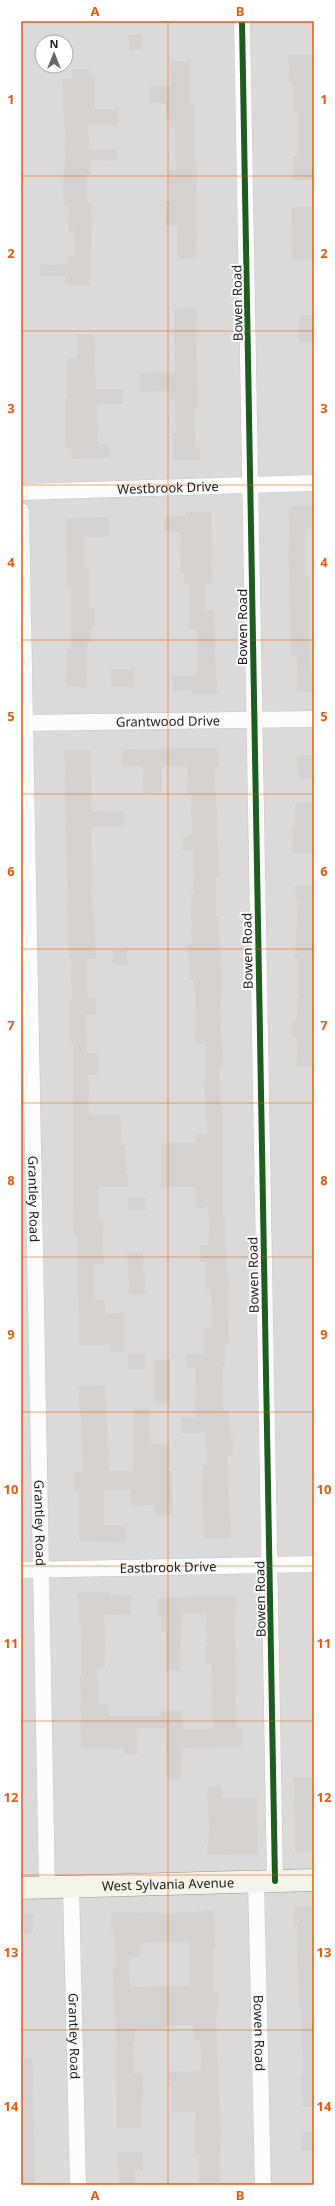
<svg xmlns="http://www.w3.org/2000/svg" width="335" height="2206" viewBox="0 0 335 2206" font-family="'Noto Sans',sans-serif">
<rect width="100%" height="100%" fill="#edebe7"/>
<path fill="#dcdad8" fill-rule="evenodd" d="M21,21H314V2185H21ZM42,42H66V66H42Z"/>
<path fill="#dbdad8" d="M60,1756H95L97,1861H62Z
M183,1781L184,1787L205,1786L206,1862L149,1863L148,1843L163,1842L161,1782Z"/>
<path fill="#d4d1ce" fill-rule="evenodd" d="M142,34V50H129L128,35Z
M288,55H314V180L293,181V156H298V112H293V82H289Z
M170,61H190V104L194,103V162H197L196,258L177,259V225H166L165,202H169V170H176L175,129H170L169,114L166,115V103H149V86H171Z
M72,69H89V75H95V109H118V125L88,124L89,150L117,149V160L90,161V175H86L87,203H92L90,285H65V276H40V265L69,264L68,256H75L74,231L69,232L68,206H64L63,195L65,143L62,79H72Z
M291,207H313L314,259L292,260Z
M196,308L198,408H194L195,433L196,447H200V460H173V433H176L175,401H169V391L140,392L139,373L175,372L174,309Z
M314,315V342H299V316Z
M77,334L95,335L96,389H123V404H97L98,445L109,444L110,458L72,459L71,447H65V399H67V358H77Z
M289,506H313V529H305V576H309V632L311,672H314V692H298L296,657H291L288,557Z
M185,511L211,512L212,584H205V610H214L217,694H192V690L173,691L172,676H197V629H189V584H184V573H181L180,532L164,531L165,516H185Z
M109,517V537H84V567H89V608H95V627H91V643H87L86,687H66L67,649H71V588H67L66,518Z
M111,669H134V687H111Z
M182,748H218V767H215L219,877H216V916H218L221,971H223L220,1016L223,1067L219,1068L220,1106H223V1217H225L226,1272H228L229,1344H225V1367H222L223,1411H229L230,1437H233V1455H227L231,1538L204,1539L202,1493L203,1465H207L206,1433H181V1418H196L195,1368H187L186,1354H204V1328H212L211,1290H205L206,1262H200V1245H209L208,1207L196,1208L195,1187H161V1143H197L196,1134H207L204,1078H206V1043L196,1044L195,989H193V980H190L188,944H192L191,893H194L193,850L183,851L182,837L191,836L192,832L191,795H188L187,767L184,766L161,767L162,792L144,793L143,766H123L122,749H138V750Z
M64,750H90L92,812L123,811L124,826L91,827L92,913H94L96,958L87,959L88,998H96V1015H86L87,1053H98V1075H88L89,1115H121L120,1145H125L126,1175H128V1187H98L99,1220H103L104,1264H94V1300H104L105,1314L124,1313V1352H111V1345H79L77,1237H74L73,1208V1043H70L69,998H72L71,959H69Z
M314,755V778L299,779L297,756Z
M314,802V853H293L292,829H295V803Z
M314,885V1066L297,1067L296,1037H292V1021H297L296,998H298V959H295L297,904L295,886Z
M112,950H127L128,965H113Z
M128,1197L145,1198V1210H128Z
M143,1252L145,1294H129L127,1253Z
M128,1354H144L145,1369H128Z
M170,1359V1404H154V1360Z
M105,1385L109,1471H133V1409H149L150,1444H169V1471H172L173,1515L155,1516V1505L131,1506L130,1490H104V1525H126L125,1542L79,1541V1491H74V1472H83L79,1386Z
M110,1592V1596L131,1595V1614L104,1615L105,1668H97L99,1704H108L109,1716H161V1711L182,1710L183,1729H213L211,1664H206L205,1647H207L206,1613H182L180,1671L165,1670L166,1632H161V1616H158V1598L236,1595V1612H234L237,1693H235L236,1728H242V1747L182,1748L181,1780H168L165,1728H136L138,1754L124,1755L123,1748L81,1749L80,1677H81V1637L78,1593Z
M294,1777H314V1851L295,1852Z
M221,1786L222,1798H257L258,1854L207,1855V1843H209L207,1787Z
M314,1906V2107H303L301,2075H303L301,2009H299L297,1926H294V1907Z
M214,1910L216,1949H213V1992H218V2012H216L221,2153H219L220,2182H199V2154H195V2112L171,2113V2085H169L168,2072L201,2071L200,2039H194L193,2025H166V2030H135V2041H133L134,2073H143L144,2097H141V2128H117L116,2013H114L112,1967H116L114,1931H111V1913L161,1912V1914ZM189,1942L190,1986L130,1987L129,1957H140V1943Z
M21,1914H33V1933L21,1934Z
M32,2058L35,2185H21V2059Z
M302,2132H314V2151H302Z
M118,2152H142L143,2170H135V2185H119Z"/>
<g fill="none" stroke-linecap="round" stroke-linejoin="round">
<g stroke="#c5c4c3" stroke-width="17">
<g id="street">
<path d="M242,21L275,1881"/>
<path id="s1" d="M21,492L314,483"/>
<path id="s2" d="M21,511L47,1887"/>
<path id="s3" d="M21,723L314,719"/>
<path id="s4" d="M21,1570L314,1564"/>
<path id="s5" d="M256,1881L263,2185"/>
<path id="s6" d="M71,1887L78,2185"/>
</g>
</g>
<g stroke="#94967f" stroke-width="23">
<g id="secondary">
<path id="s7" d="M21,1888L314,1880"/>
</g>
</g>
<use href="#street" stroke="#fcfcfb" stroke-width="16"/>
<use href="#secondary" stroke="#f3f3ea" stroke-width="22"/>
<g stroke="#fff" stroke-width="8">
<path id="cycleway" d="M242,21L275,1881"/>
</g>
<use href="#cycleway" stroke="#1b5e20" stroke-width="6"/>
</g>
<path fill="none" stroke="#e8590c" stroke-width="1" stroke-opacity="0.55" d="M168,21V2185M21,176H314M21,331H314M21,485H314M21,640H314M21,794H314M21,949H314M21,1103H314M21,1257H314M21,1412H314M21,1566H314M21,1721H314M21,1875H314M21,2030H314"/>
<g text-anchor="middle" stroke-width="4" stroke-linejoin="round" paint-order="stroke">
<g font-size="13" fill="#1e1e1e" stroke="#fff">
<text transform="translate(237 303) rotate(-91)" y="5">Bowen Road</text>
<text dy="5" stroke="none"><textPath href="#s1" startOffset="147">Westbrook Drive</textPath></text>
<text transform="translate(242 627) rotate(-90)" y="5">Bowen Road</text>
<text dy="5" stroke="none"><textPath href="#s3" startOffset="147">Grantwood Drive</textPath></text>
<text transform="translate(247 951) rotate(-91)" y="5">Bowen Road</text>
<text dy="5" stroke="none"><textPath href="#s2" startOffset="688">Grantley Road</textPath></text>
<text transform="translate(253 1275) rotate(-91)" y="5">Bowen Road</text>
<text dy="5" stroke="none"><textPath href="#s2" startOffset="1012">Grantley Road</textPath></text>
<text dy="5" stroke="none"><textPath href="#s4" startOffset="147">Eastbrook Drive</textPath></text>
<text transform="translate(260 1599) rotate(-91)" y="5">Bowen Road</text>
<text dy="5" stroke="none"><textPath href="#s7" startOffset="147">West Sylvania Avenue</textPath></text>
<text dy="5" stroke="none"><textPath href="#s5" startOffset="152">Bowen Road</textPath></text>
<text dy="5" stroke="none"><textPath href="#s6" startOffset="149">Grantley Road</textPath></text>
</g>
</g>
<rect width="335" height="2206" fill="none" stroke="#ffffff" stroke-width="44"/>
<g transform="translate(54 54)"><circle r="19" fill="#ffffff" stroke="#a5a5a5"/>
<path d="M0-3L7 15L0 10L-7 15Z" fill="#666664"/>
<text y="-6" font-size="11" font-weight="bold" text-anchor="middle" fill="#1e1e1e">N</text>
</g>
<rect x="22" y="22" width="291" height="2162" fill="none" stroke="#e8590c" stroke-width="1.5"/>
<g font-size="13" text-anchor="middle" font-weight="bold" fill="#e8590c">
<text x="95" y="16">A</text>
<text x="240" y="16">B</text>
<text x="11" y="104">1</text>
<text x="324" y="104">1</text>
<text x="11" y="258">2</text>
<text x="324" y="258">2</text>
<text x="11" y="413">3</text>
<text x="324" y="413">3</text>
<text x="11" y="567">4</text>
<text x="324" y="567">4</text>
<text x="11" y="721">5</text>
<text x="324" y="721">5</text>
<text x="11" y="876">6</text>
<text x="324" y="876">6</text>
<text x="11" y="1030">7</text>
<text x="324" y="1030">7</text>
<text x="11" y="1185">8</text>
<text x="324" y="1185">8</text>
<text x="11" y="1339">9</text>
<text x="324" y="1339">9</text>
<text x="11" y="1494">10</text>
<text x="324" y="1494">10</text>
<text x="11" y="1648">11</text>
<text x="324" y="1648">11</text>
<text x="11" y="1802">12</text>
<text x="324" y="1802">12</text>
<text x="11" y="1957">13</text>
<text x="324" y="1957">13</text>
<text x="11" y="2111">14</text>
<text x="324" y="2111">14</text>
<text x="95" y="2200">A</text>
<text x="240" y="2200">B</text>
</g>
</svg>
